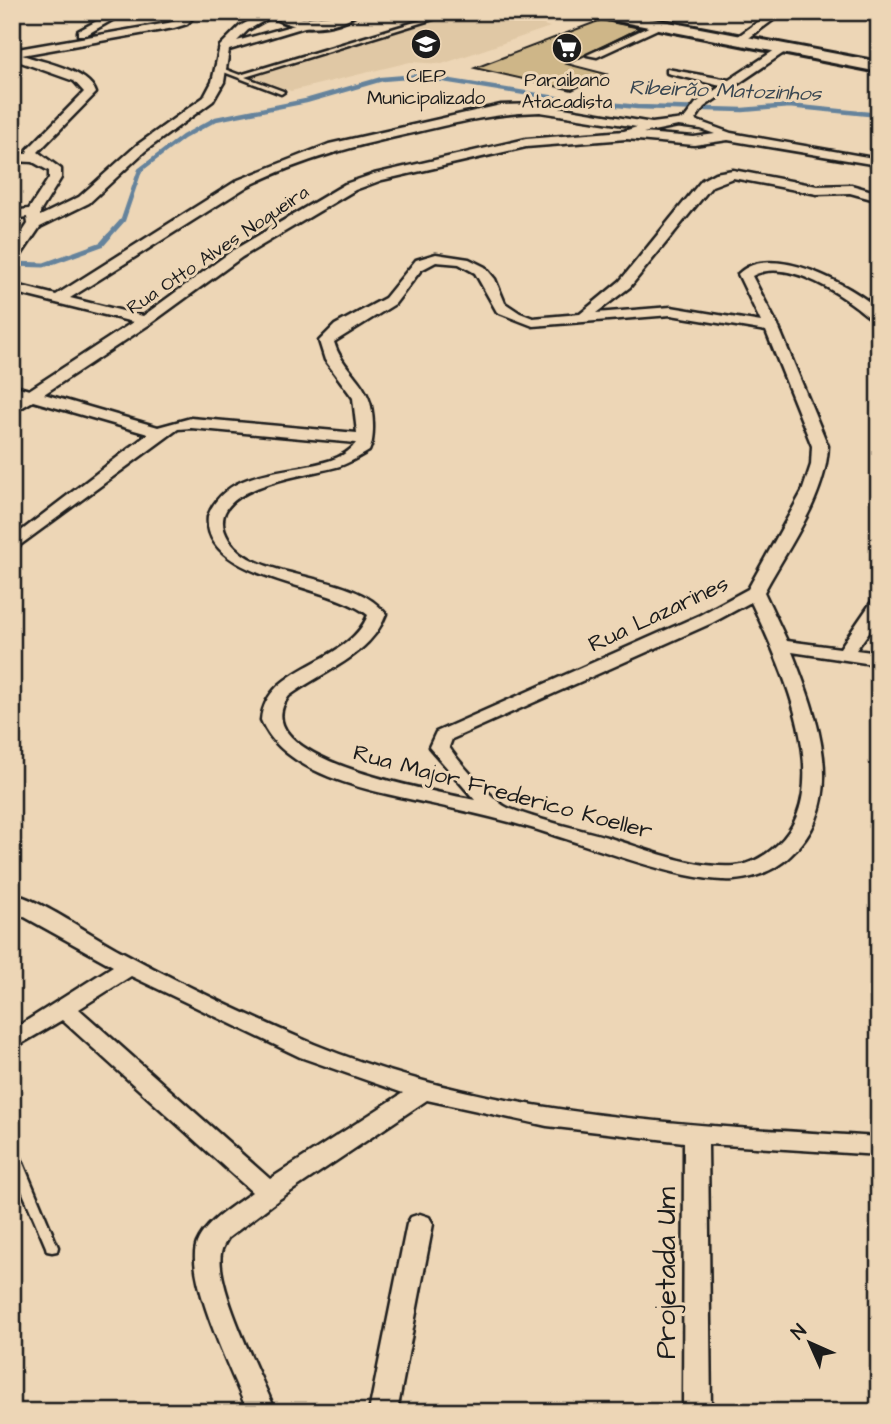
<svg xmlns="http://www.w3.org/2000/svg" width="891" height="1424" viewBox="0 0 891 1424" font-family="'Architects Daughter',sans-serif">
<rect width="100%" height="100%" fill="#edd6b6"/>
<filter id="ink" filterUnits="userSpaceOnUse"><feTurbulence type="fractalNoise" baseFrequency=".0143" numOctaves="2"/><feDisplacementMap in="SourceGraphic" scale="14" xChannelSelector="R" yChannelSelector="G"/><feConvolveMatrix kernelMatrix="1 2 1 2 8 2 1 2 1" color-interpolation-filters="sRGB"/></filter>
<g filter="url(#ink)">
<path fill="#e0c8a5" d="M459,12H503L550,27L442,64L410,62L291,91L250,76Z"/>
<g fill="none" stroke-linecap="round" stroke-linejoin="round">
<path stroke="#65839c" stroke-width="4.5" d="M107,238L123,220L140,170L183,137L216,119L306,101L382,79L419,76L562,99L637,107L743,110L789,106L879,115"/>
<path stroke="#65839c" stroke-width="5" d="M12,264L44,265L102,244L109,236"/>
</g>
<path fill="#ceb688" stroke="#1c1c1c" stroke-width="2" d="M601,20L640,28L567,64L606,74L572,90L475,68Z"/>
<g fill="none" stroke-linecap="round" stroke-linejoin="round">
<g stroke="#1c1c1c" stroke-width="5">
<path id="service" d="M448,12H456L245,77L283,91L284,92L281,94L216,69L219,67L240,75Z
M12,1146L16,1148L18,1151L58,1247L57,1251L52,1252L47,1251L46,1247L12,1167Z"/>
</g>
<g stroke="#1c1c1c" stroke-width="5">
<path id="minor" d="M108,12H118L119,16L86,35H78V31L108,15Z
M187,12H198L187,24L174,28L22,55C43,62 89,70 96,93L38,152L61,169V178L40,212V216L79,197L137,145L204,97L212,82L220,46L240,26L266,12H279L248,30L237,41L313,20L318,23L229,50L224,82L213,101L145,151L89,203L40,227L17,261L12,262V248L28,224L27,217L12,219V211L29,209L49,178V171L33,162L12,161V153L27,154L28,149L84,92L74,81L12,59V50L168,23L179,20Z
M772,12H784L742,43H734V39Z
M655,24L664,26L597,57L587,55Z
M778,48L788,50L704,107L695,120L731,133L873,158L879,161L877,165L728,140L694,145L626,139L526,147L382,180L355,190L242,257L150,324L44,394L158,427L191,418L357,433L353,398L325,360L319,341L335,325L385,298L416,260L436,254L469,259L485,267L495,279L505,303L520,313L533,318L580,314L620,281L702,180L715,173L733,170L817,186L851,185L879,193V201L850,193L817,194L733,178L712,186L630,287L596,313L671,307L761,322L738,274C770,241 852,285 879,310V322C869,319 860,309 851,303C827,286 782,259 752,276L779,328L828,446C826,498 788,547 764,592L787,641L840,648L873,600L879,599V618L856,650L879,653V665L792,652C817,715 850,801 791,855C776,870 755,878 734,880C685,883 594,847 544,832C497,817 449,808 400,797C354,787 281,769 261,720C267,663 349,665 368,615C329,583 201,580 208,516C232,453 329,482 356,443L191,428L178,429L12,551V538L148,434L33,401L12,413V401L19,397L12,395V385L29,390L133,322L12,292V284L56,295L238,180L329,144L501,105L540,104L652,123L684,119L696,103L721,86L667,73V69L729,80ZM540,112L637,127L624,131L526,139L374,174L345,184L232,251L143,316L70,298L248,186C302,159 358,145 417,132C459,122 498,113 540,112ZM678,126L701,129L715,134L694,137L643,133ZM436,262L459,264L475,273L497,312L533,326L671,315L766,331L812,446L811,465L802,492L748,589L700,615L436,732L429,747L475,800C440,792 240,760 289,696C323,671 371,656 386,614C353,570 256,583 229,540C195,486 313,475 340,466C351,462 359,457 369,451C375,439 374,410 368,397C360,377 341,366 334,342L395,304L421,270ZM751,602C780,663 839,788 777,845C765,856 751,865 735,866C693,869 649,850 610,838C577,828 540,821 508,808C495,803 457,760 449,747L452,739L712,623Z
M12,893C44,902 89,934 119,950C183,985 248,1016 314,1044C493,1118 688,1125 879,1137V1155L708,1144L711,1412H683L684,1142L547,1126L427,1100L278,1200L228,1238C225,1243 222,1247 221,1253C215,1287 261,1376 276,1412H248C234,1377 184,1276 197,1243C207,1220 233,1207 252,1192L62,1020L12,1049V1030L113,966L12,910ZM131,976L300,1057L403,1093L270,1179L79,1009Z
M420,1214L429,1217L433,1224L397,1412H369L407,1224L411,1217Z"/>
</g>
<g stroke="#1c1c1c" stroke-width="6">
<path id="secondary" d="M267,12H285L303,18L359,12C338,30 287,33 267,12Z
M585,12H616L879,62V72L592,16Z"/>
</g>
<use href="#service" fill="#edd6b6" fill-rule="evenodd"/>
<use href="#minor" fill="#edd6b6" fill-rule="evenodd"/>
<use href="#secondary" fill="#edd6b6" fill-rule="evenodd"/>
</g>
</g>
<defs>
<g id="school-disc" transform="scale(1.575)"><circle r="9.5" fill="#1c1c1c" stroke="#edd6b6"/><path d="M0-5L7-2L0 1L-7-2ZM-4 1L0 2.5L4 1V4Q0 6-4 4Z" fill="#fff"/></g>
<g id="supermarket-disc" transform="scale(1.575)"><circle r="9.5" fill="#1c1c1c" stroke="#edd6b6"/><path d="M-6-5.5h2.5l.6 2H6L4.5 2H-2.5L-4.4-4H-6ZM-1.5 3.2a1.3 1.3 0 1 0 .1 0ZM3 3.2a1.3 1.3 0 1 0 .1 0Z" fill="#fff"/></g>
</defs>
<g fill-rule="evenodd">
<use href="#school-disc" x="426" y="44"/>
<use href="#supermarket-disc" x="567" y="48"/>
</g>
<g text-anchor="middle" stroke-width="6" stroke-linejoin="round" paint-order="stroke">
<g font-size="19" fill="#1c1c1c" stroke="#edd6b6">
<text x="426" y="82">CIEP<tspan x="426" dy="22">Municipalizado</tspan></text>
<text x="567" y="86">Paraibano<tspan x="567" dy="22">Atacadista</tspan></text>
</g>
<g font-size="19" fill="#1c1c1c" stroke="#edd6b6">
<text transform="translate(217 249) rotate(-34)" y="7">Rua Otto Alves Nogueira</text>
</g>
<g font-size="21" font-style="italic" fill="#3a4752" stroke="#edd6b6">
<text transform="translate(725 90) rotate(2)" y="7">Ribeirão Matozinhos</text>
</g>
<g font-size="23" fill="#1c1c1c" stroke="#edd6b6">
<text transform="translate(658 613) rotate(-25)" y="8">Rua Lazarines</text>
<text transform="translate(503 791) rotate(15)" y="8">Rua Major Frederico Koeller</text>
</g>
<g font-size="28" fill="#1c1c1c" stroke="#edd6b6">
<text transform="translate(665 1273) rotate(-90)" y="10">Projetada Um</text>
</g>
</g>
<rect width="891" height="1424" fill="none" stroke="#edd6b6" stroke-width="42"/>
<rect x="21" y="21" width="849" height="1382" fill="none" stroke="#1c1c1c" stroke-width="2.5" filter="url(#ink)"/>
<g transform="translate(810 1343) rotate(315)" stroke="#edd6b6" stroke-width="5" paint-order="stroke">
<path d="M0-5L12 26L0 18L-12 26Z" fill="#1c1c1c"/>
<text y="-10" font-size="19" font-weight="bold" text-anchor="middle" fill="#1c1c1c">N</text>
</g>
</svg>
